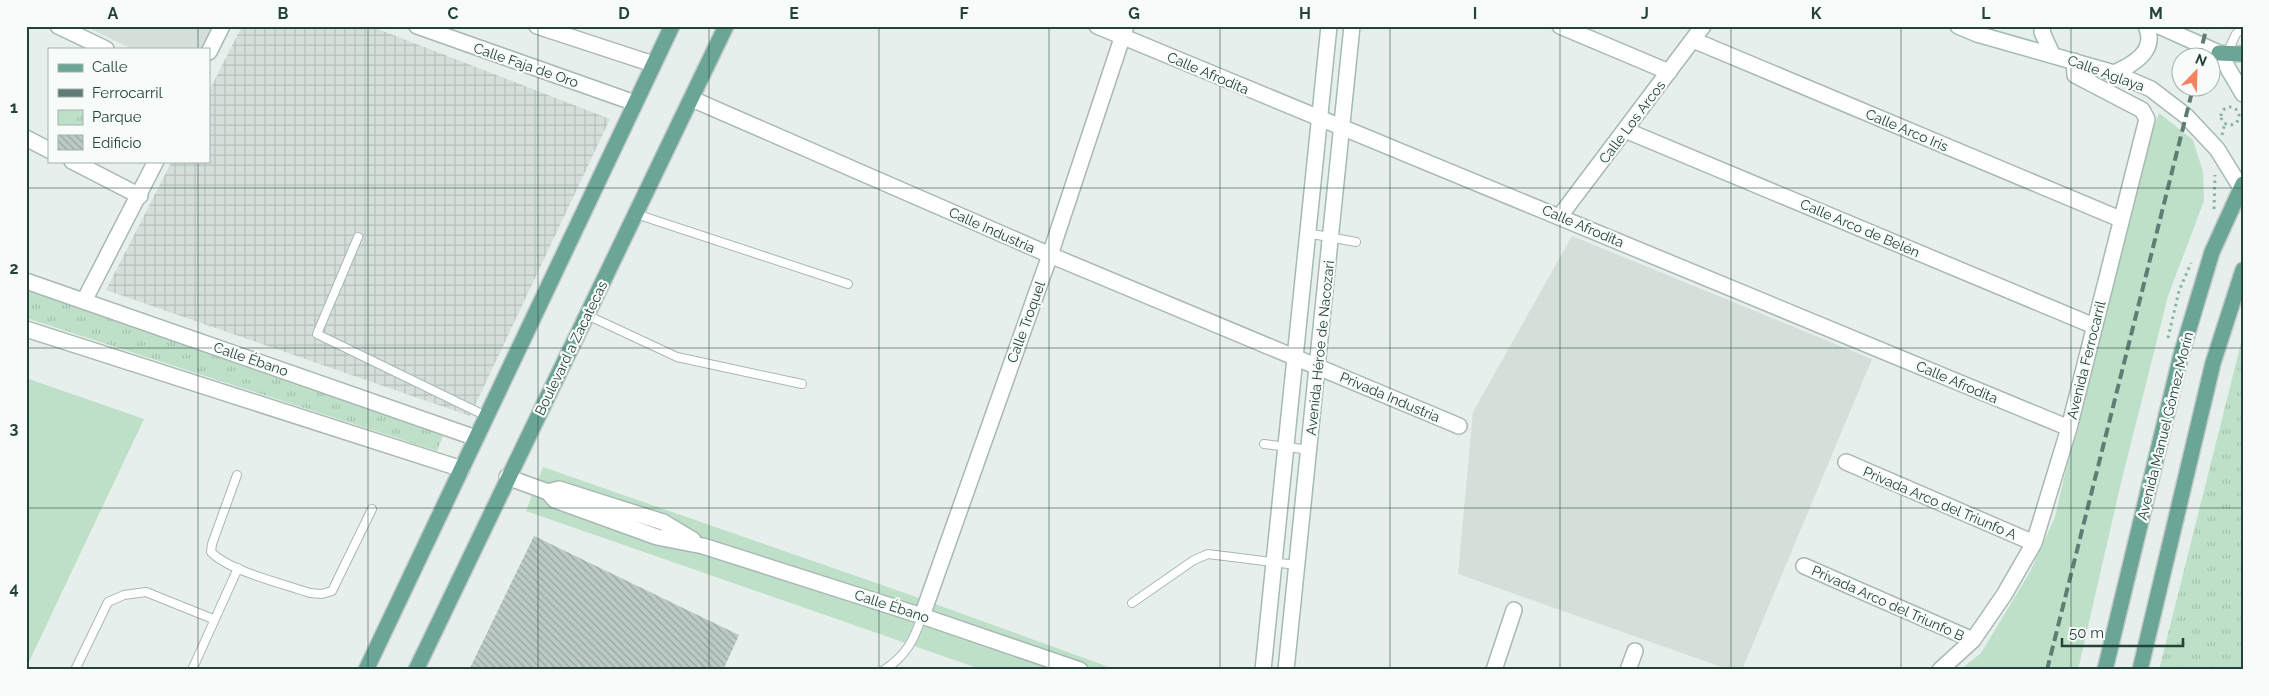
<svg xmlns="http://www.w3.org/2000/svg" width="2269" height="696" viewBox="0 0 2269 696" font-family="Raleway,sans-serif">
<defs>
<pattern id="industrial-grid" width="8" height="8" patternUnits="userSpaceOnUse" patternTransform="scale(1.25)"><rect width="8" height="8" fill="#d4dfda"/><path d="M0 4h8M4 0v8" fill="none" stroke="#b6c1bc"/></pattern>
<pattern id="park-tufts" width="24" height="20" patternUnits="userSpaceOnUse" patternTransform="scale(1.25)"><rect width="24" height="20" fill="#bfe0c8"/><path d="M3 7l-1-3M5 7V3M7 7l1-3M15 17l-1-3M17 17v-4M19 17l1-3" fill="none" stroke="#a4c1ad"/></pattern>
<pattern id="building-back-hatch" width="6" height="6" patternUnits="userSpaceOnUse" patternTransform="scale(1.25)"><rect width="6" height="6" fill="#bbcac4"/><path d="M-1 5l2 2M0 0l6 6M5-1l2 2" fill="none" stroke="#98a6a0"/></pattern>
</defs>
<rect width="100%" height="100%" fill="#e6efeb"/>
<path fill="#d4dfda" d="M85,26H213L202,49H132Z
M1572,236L1872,359L1742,670H1730L1458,574L1473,412Z"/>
<path fill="url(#industrial-grid)" d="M242,26H370L610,119L470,416L106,290L172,161H209V91Z"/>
<path fill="#bfe0c8" d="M2159,113L2193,140L2203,172L2204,201L2168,296L2120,487L2078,670H1960L1981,653L2030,572L2055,517L2089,371L2148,143Z
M26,378L144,419L26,668Z
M543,467L902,592L1117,670H983L526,511Z"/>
<path fill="url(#park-tufts)" d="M26,289L444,433L437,451L26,318Z
M2243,335V670H2159Z"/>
<path fill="url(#building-back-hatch)" d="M534,536L739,635L723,670H469Z"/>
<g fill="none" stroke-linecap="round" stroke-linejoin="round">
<g stroke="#a8b8b2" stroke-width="10">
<path id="service" d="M2227,53L2236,34L2243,28
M636,214L848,284
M1307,233L1356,242
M358,237L317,334L486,416
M587,315L677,357L802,384
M1264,444L1310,450
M237,475L212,544L211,552C229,571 284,584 310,593L322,594L332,591L372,509
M1132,603L1194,560L1208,554L1296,565
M75,670L108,602L124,595L146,592L213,619
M192,670L238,568
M884,670C906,656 914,640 922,616"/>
</g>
<g stroke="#a8b8b2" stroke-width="18">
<path id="minor" d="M58,26L106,49
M417,26L635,103
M537,26L653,64
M1097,26L2069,428
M1560,26L1669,72
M1693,40L2120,219
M209,52L222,26
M692,99L1050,255L1459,426
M1625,130L2094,326
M26,138L49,150
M72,161L140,196
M1560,216L1703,26
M84,301L156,161
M1846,462L2034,543
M507,477L548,492L555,500L657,537L703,546L922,616L1080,670
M548,492L559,489L663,522L693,540
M1804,566L1973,640
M922,616L1050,255L1126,26
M1494,670L1514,610
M1628,670L1635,651
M1940,670L1973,640L2004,595L2034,543L2069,428L2147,119L2142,110L2075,75L2074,61"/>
</g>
<g stroke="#a8b8b2" stroke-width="18">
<path id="tertiary" d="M26,281L476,438
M26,329L462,469"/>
</g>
<g stroke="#a4bbb3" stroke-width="18">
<path id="secondary" d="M1958,26L1977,34L2114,73L2151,89L2186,116L2217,149L2243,191
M2043,26L2042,32L2052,54
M2159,26L2219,53L2243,94
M2114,73C2132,65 2158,51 2146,26
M1263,670L1329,26
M1286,670L1352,26"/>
</g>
<g stroke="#c2cac8" stroke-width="18">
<path id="primary" d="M2219,53L2243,54
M366,670L672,26
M416,670L726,26
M2105,670L2181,355L2212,252L2243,184
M2140,670L2213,363L2243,270"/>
</g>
<path stroke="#86b3a5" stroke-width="3" stroke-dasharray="2.5 4" stroke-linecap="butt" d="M2221 116a9 9 0 1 1 18 0a9 9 0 1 1-18 0Z
M2222,135L2225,122
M2214,209L2215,175
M2168,338L2179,291L2191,263"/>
<use href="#service" stroke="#fff" stroke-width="8"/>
<use href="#minor" stroke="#fff" stroke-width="15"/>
<use href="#tertiary" stroke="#fff" stroke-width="15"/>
<use href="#secondary" stroke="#fff" stroke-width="15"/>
<use href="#primary" stroke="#6aa596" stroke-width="15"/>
<path stroke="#5f7d75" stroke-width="4" stroke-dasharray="10 5" stroke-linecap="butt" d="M2199,58L2207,26
M2047,670L2193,88"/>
</g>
<path fill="none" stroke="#24423a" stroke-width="1" stroke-opacity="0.55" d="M198,26V49M368,26V670M538,26V670M709,26V670M879,26V670M1049,26V670M1220,26V670M1390,26V670M1560,26V670M1731,26V670M1901,26V670M2071,26V670M198,161V670M26,188H2243M26,348H2243M26,508H2243"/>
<g text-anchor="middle" stroke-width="4.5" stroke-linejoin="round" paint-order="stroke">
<g font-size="14" fill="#24423a" stroke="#f7fbf9">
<text transform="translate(526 65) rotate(19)" y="5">Calle Faja de Oro</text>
<text transform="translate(1208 73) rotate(23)" y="5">Calle Afrodita</text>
<text transform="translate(2106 73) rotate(20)" y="5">Calle Aglaya</text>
<text transform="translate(1632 122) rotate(-53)" y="5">Calle Los Arcos</text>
<text transform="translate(1907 130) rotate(23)" y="5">Calle Arco Iris</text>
<text transform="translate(1583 226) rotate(23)" y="5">Calle Afrodita</text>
<text transform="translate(1860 228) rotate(23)" y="5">Calle Arco de Belén</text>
<text transform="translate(992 230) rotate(24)" y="5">Calle Industria</text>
<text transform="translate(1026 322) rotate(-70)" y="5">Calle Troquel</text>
<text transform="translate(571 348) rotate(-64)" y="5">Boulevard a Zacatecas</text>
<text transform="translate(1320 348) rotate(-84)" y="5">Avenida Héroe de Nacozari</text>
<text transform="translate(251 359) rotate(19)" y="5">Calle Ébano</text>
<text transform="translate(2086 360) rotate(-76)" y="5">Avenida Ferrocarril</text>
<text transform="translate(1957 382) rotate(23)" y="5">Calle Afrodita</text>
<text transform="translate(1390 397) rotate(23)" y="5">Privada Industria</text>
<text transform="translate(2165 426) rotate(-76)" y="5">Avenida Manuel Gómez Morín</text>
<text transform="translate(1940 503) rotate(23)" y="5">Privada Arco del Triunfo A</text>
<text transform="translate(1888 603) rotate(24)" y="5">Privada Arco del Triunfo B</text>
<text transform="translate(892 606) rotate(18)" y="5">Calle Ébano</text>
</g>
</g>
<rect width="2269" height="696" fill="none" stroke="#f7fbf9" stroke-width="55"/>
<rect x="48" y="48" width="162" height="115" fill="#f7fbf9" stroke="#a3b1ad"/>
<rect x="58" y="64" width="25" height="8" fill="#6aa596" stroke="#a3b1ad"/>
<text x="92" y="72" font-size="15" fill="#24423a">Calle</text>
<rect x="58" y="89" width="25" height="8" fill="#5f7d75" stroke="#a3b1ad"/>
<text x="92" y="98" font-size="15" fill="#24423a">Ferrocarril</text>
<rect x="58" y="110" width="25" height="15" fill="url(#park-tufts)" stroke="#a3b1ad"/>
<text x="92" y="122" font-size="15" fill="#24423a">Parque</text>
<rect x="58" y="135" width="25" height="15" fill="url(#building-back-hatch)" stroke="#a3b1ad"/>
<text x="92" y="148" font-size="15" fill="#24423a">Edificio</text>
<g transform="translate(2196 72) rotate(23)"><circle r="24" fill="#f7fbf9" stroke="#a3b1ad"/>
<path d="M0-4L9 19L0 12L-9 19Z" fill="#f4845f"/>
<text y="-8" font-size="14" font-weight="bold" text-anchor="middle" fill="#24423a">N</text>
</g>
<path d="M2062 638v8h121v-8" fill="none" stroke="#24423a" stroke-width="2.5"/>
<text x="2069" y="638" font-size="15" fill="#24423a" stroke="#f7fbf9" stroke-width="4" paint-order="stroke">50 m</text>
<rect x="28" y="28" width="2214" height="640" fill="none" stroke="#24423a" stroke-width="2"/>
<g font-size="16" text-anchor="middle" font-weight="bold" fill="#24423a">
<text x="113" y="19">A</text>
<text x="283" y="19">B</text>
<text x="453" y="19">C</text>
<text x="624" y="19">D</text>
<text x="794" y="19">E</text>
<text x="964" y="19">F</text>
<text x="1134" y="19">G</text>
<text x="1305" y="19">H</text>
<text x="1475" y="19">I</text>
<text x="1645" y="19">J</text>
<text x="1816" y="19">K</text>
<text x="1986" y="19">L</text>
<text x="2156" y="19">M</text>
<text x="14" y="113">1</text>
<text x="14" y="274">2</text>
<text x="14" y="434">3</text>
<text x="14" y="594">4</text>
</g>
</svg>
